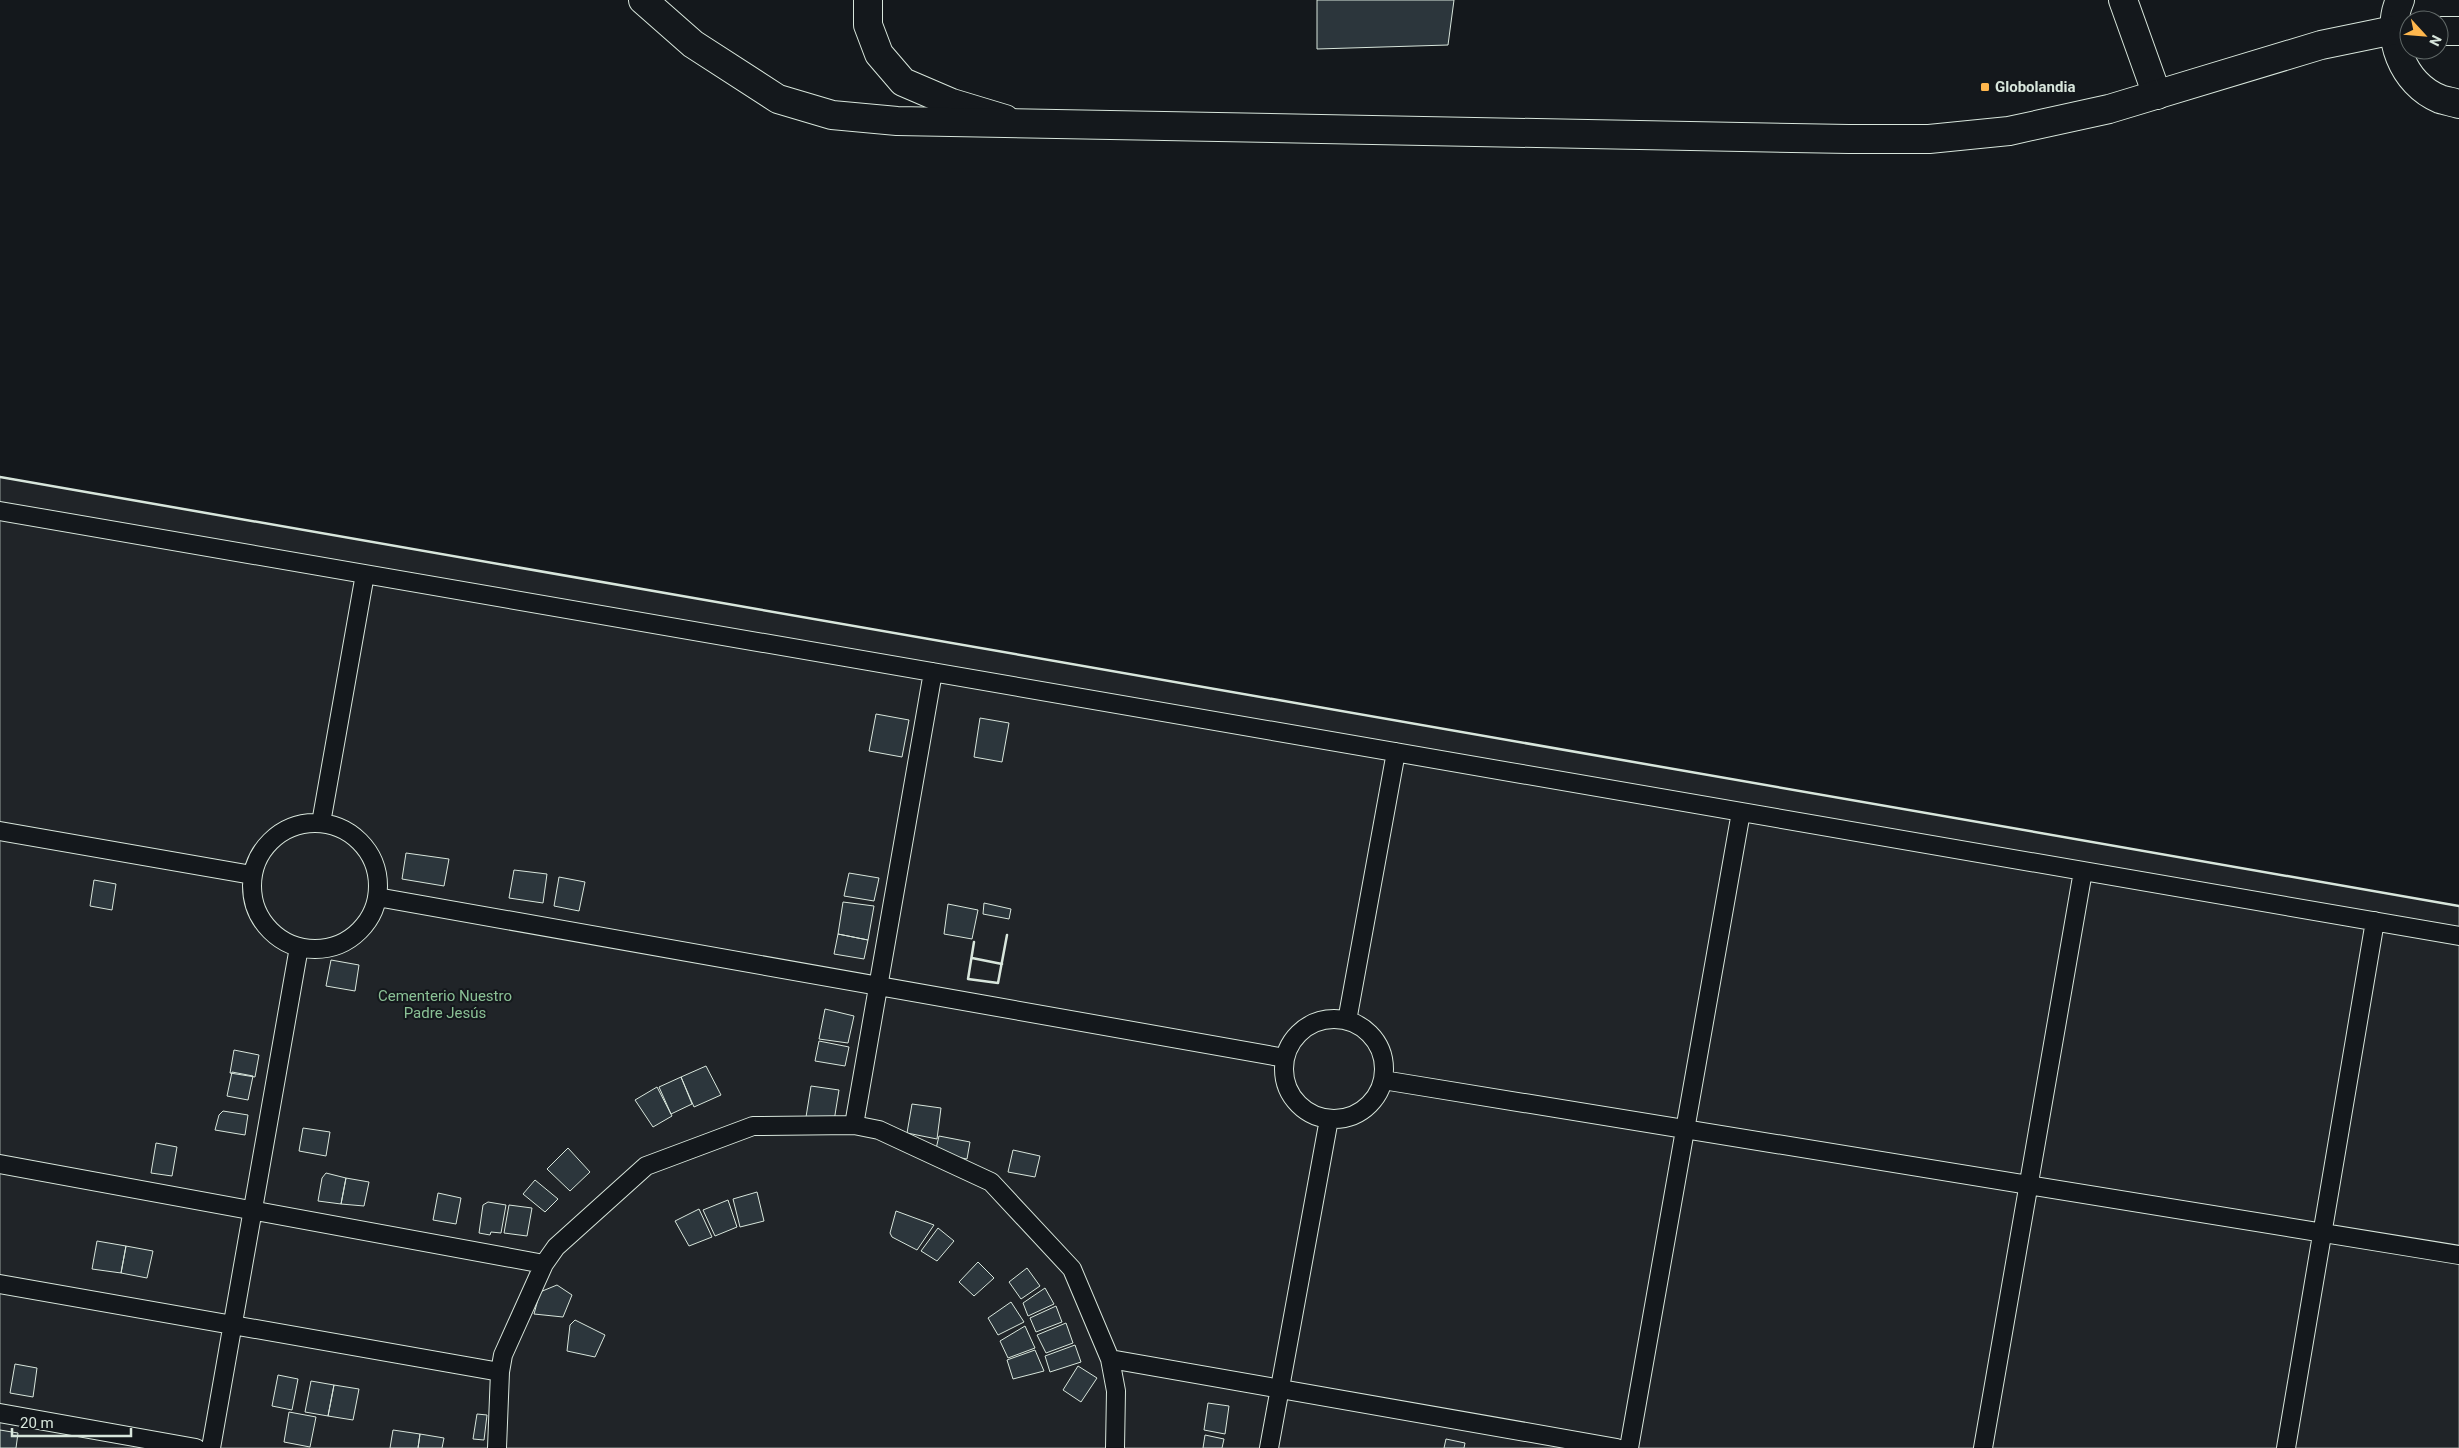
<svg xmlns="http://www.w3.org/2000/svg" width="2459" height="1448" viewBox="0 0 2459 1448" font-family="Roboto,sans-serif">
<rect width="100%" height="100%" fill="#14181c"/>
<path fill="#202428" stroke="#939e99" d="M0,477L2459,906V1448H0Z"/>
<path fill="#2c363c" stroke="#d8e6dc" d="M1317,0H1454L1448,45L1317,49Z
M876,714L909,720L902,757L869,751Z
M980,718L1009,723L1002,762L974,757Z
M406,853L449,859L444,886L402,879Z
M514,870L547,874L543,903L509,898Z
M849,873L879,878L874,901L844,896Z
M559,877L585,882L579,911L554,906Z
M94,880L116,884L112,910L90,906Z
M843,902L874,906L868,940L838,934Z
M984,903L1011,909L1009,919L983,914Z
M948,904L978,910L972,939L944,934Z
M838,934L868,940L864,959L834,954Z
M331,960L359,965L355,991L326,986Z
M825,1009L854,1016L848,1043L819,1039Z
M819,1041L849,1047L845,1066L815,1061Z
M234,1050L259,1055L255,1077L230,1073Z
M706,1066L721,1095L694,1107L681,1077Z
M232,1072L253,1076L248,1100L227,1096Z
M681,1077L692,1104L671,1114L659,1087Z
M811,1086L839,1090L834,1121L806,1117Z
M657,1087L672,1116L653,1127L635,1100Z
M912,1104L941,1108L937,1139L907,1133Z
M223,1111L248,1115L245,1135L215,1130L219,1115Z
M303,1128L330,1132L326,1156L299,1151Z
M939,1136L970,1142L967,1159L935,1153Z
M156,1143L177,1147L172,1176L151,1173Z
M568,1148L590,1172L570,1191L547,1169Z
M1013,1150L1040,1156L1035,1177L1008,1172Z
M326,1173L346,1178L341,1204L318,1201L322,1178Z
M346,1178L369,1182L364,1206L341,1204Z
M535,1180L558,1199L545,1212L523,1194Z
M757,1192L764,1221L740,1227L733,1199Z
M438,1193L461,1198L456,1224L433,1220Z
M728,1200L737,1227L715,1236L703,1210Z
M488,1202L506,1205L501,1233L491,1232L490,1235L479,1233L483,1205Z
M509,1205L532,1208L527,1236L504,1233Z
M699,1209L712,1237L689,1246L675,1221Z
M896,1211L934,1225L917,1250L892,1237L890,1233Z
M938,1228L954,1241L937,1261L921,1251Z
M97,1241L126,1246L121,1273L92,1269Z
M126,1246L153,1251L147,1278L121,1273Z
M978,1262L994,1278L974,1296L959,1282Z
M1027,1268L1040,1286L1021,1299L1009,1282Z
M557,1285L572,1295L563,1317L534,1314L540,1292Z
M1045,1288L1054,1304L1028,1316L1023,1303Z
M1011,1302L1024,1322L998,1335L988,1318Z
M1056,1306L1062,1322L1036,1332L1030,1318Z
M575,1320L605,1335L595,1357L567,1351L570,1325Z
M1066,1323L1073,1343L1046,1353L1037,1335Z
M1025,1326L1035,1348L1008,1358L1000,1341Z
M1075,1345L1081,1362L1050,1372L1045,1356Z
M1035,1350L1044,1371L1013,1379L1007,1360Z
M15,1364L37,1368L33,1397L10,1393Z
M1078,1366L1097,1378L1081,1402L1063,1390Z
M278,1375L298,1379L292,1410L272,1406Z
M311,1381L334,1385L328,1416L305,1412Z
M334,1385L359,1389L353,1420L328,1416Z
M1208,1403L1229,1406L1225,1434L1204,1430Z
M289,1412L316,1417L310,1447L284,1442Z
M477,1414L487,1415L484,1440L473,1439Z
M0,1430L18,1433L16,1448H0Z
M393,1430L420,1434L418,1448H390Z
M420,1434L444,1438L442,1448H418Z
M1205,1435L1224,1439L1222,1448H1203Z
M1446,1439L1465,1443L1464,1448H1444Z"/>
<g fill="none" stroke-linecap="round" stroke-linejoin="round">
<g stroke="#d8e6dc" stroke-width="20">
<path id="service" d="M0,511L2459,936
M321,823L365,574
M252 886a63 63 0 1 1 126 0a63 63 0 1 1-126 0Z
M0,831L252,875
M377,897L1285,1058
M1284 1069a50 50 0 1 1 100 0a50 50 0 1 1-100 0Z
M1347,1021L1396,752
M1383,1080L2459,1255
M854,1125L933,672
M0,1164L544,1264
M0,1284L500,1372
M1110,1359L1617,1448
M0,1413L196,1448
M211,1448L299,947
M497,1448L500,1372L503,1355L544,1264L556,1247L646,1166L753,1126L854,1125L879,1130L991,1182L1072,1269L1110,1359L1116,1391L1115,1448
M1269,1448L1329,1119
M1629,1448L1741,812
M1983,1448L2083,871
M2286,1448L2375,921"/>
</g>
<g stroke="#d8e6dc" stroke-width="30">
<path id="minor" d="M868,0V25L879,54L903,82L952,103L1005,119
M2123,0L2157,95
M2400,0C2384,36 2403,84 2440,99C2446,101 2453,102 2459,104"/>
</g>
<g stroke="#d8e6dc" stroke-width="30">
<path id="tertiary" d="M643,0L693,44L778,99L832,115L897,121L1849,139H1929L2009,131L2109,109L2321,45L2394,30H2409
M2439,31H2459"/>
</g>
<use href="#service" stroke="#14181c" stroke-width="18"/>
<use href="#minor" stroke="#14181c" stroke-width="28"/>
<use href="#tertiary" stroke="#14181c" stroke-width="28"/>
<path stroke="#d8e6dc" stroke-width="2.5" d="M0,477L2459,906
M974,942L968,979L998,983L1007,935
M972,958L1002,964"/>
</g>
<rect fill="#ffb74d" stroke="#14181c" stroke-width="2" x="1980" y="82" width="10" height="10" rx="2.5"/>
<g text-anchor="middle" stroke-width="4" stroke-linejoin="round" paint-order="stroke">
<g font-size="15" font-weight="bold" fill="#d8e6dc" stroke="#14181c" text-anchor="start">
<text x="1995" y="92">Globolandia</text>
</g>
<g font-size="15" fill="#8ac095" stroke="#14181c">
<text x="445" y="1001">Cementerio Nuestro<tspan x="445" dy="17">Padre Jesús</tspan></text>
</g>
</g>
<g transform="translate(2424 35) rotate(116)"><circle r="24" fill="#14181c" stroke="#626a69"/>
<path d="M0-4L9 19L0 12L-9 19Z" fill="#ffb74d"/>
<text y="-8" font-size="14" font-weight="bold" text-anchor="middle" fill="#d8e6dc">N</text>
</g>
<path d="M12 1428v8h119v-8" fill="none" stroke="#d8e6dc" stroke-width="2.5"/>
<text x="20" y="1428" font-size="15" fill="#d8e6dc" stroke="#14181c" stroke-width="4" paint-order="stroke">20 m</text>
</svg>
